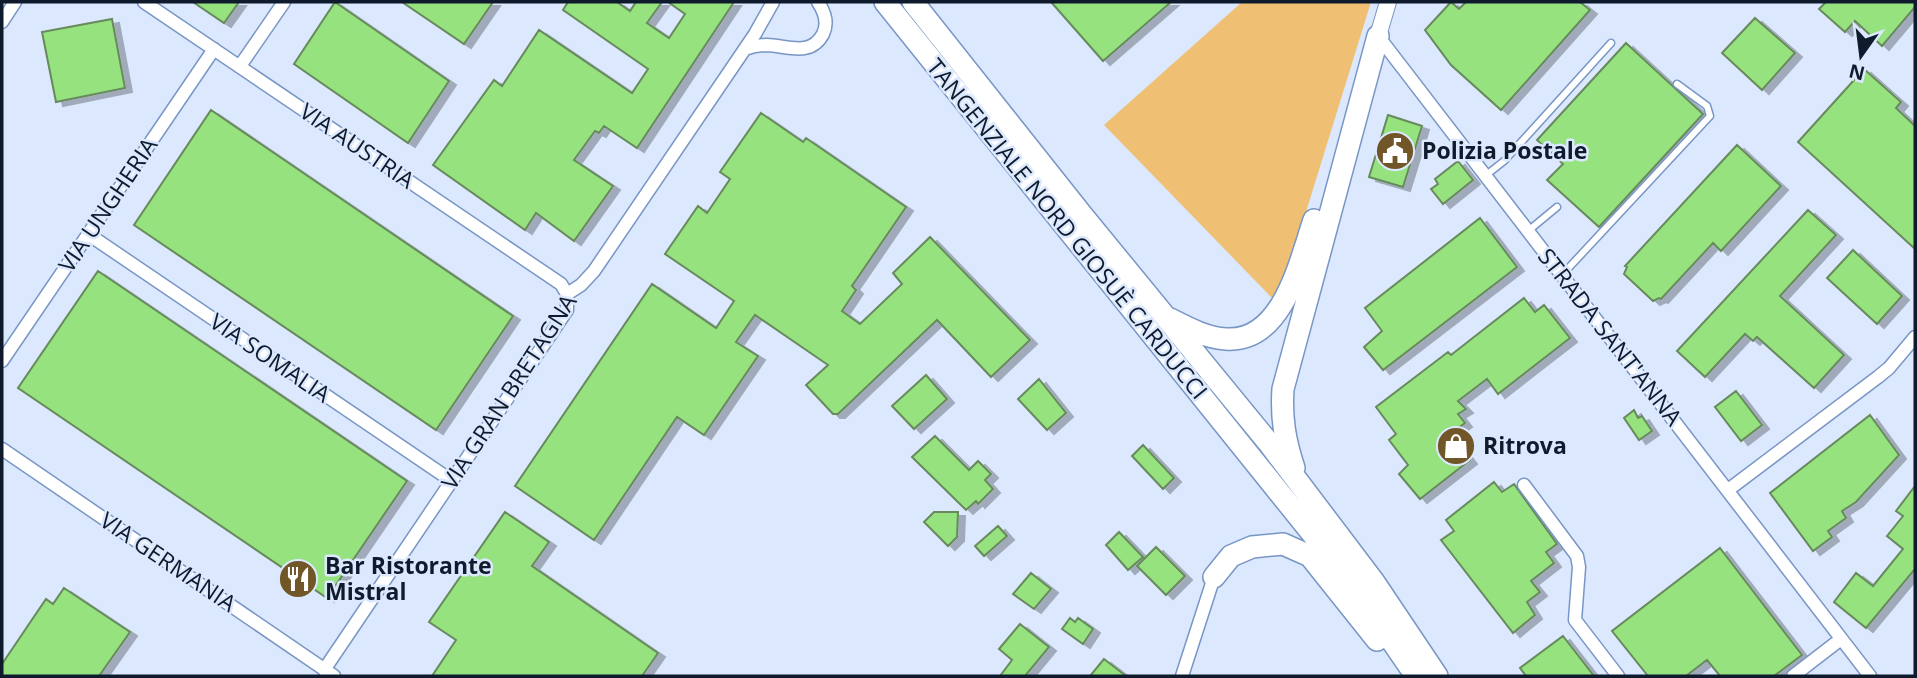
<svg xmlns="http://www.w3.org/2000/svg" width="1917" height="678" viewBox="0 0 1917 678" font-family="'Open Sans',sans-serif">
<defs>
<filter id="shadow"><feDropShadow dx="7" dy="4" stdDeviation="0" flood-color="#0004"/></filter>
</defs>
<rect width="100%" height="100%" fill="#dbe8fd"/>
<path fill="#efc073" d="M1242,2H1371L1288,270L1275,301L1104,125Z"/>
<path fill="#95e27f" stroke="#678a5d" stroke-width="2" filter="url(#shadow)" d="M193,2H239L224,23Z
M335,2L449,81L408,143L294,64Z
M402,2H493L464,44Z
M568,2H617L630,11L636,2H662L647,23L669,38L685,14L668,2H734L637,148L604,126L599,133L595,131L574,160L613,186L574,241L536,213L525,230L433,165L494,80L502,86L539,30L632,93L648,69L563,10Z
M1051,2H1171L1103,61Z
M1451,2L1459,9L1466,2H1580L1590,10L1501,110L1451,65L1425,30Z
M1826,2H1915V7L1882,46L1855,21L1845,32L1819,9Z
M1755,18L1795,53L1762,90L1722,53Z
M112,19L125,88L56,102L42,32Z
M1626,43L1703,114L1599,227L1547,180L1563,164L1537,140Z
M1864,69L1901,102L1896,108L1915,126V249L1798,142Z
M211,110L513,316L436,430L134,225Z
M761,113L803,142L806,138L906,207L852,286L856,290L842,311L860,324L902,284L893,273L930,237L1030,340L991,377L937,320L838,414H833L806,385L828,365L755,315L736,342L758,356L704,435L677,417L594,540L515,486L652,284L716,328L734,301L665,254L698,206L707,213L730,179L720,172Z
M1388,115L1422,126L1403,187L1369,177Z
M1737,145L1781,186L1721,251L1713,243L1661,299L1659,298L1653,301L1624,274L1627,267L1625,266Z
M1458,161L1473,180L1443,204L1431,189L1438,184L1435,179Z
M1808,210L1836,235L1780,296L1844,355L1814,388L1757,337L1753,341L1745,334L1705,377L1677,351Z
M1480,218L1517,267L1383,370L1364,347L1382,331L1365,308Z
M1853,250L1902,296L1877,324L1827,278Z
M98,271L407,481L327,598L18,388Z
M1524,298L1535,312L1544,305L1570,338L1498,394L1487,379L1458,401L1466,409L1458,414L1465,423L1450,434L1470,460L1420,499L1399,474L1408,465L1389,440L1396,434L1376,407L1448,352L1451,355Z
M926,375L947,399L914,429L892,406Z
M1039,379L1066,413L1047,430L1018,399Z
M1736,391L1762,425L1741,441L1715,407Z
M1634,410L1638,418L1642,416L1652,431L1639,440L1624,418Z
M1870,415L1899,455L1856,502L1842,511L1846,518L1828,531L1832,537L1813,551L1770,493Z
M935,436L969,470L978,461L991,474L985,480L993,489L978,504L976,501L966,510L912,457Z
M1143,445L1174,478L1163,489L1132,456Z
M1494,482L1502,492L1514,484L1557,544L1546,552L1554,563L1531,581L1540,592L1527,602L1535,615L1513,633L1441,540L1454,531L1446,520Z
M1915,486V569L1866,628L1834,602L1856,573L1873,586L1903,549L1887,536L1903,516L1896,511Z
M505,512L549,542L532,566L658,653L642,676H432L456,640L429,622Z
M934,512H958L957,537L948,546L924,522Z
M998,526L1007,536L984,556L975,546Z
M1119,532L1143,557L1128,570L1106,545Z
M1156,547L1185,576L1166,595L1137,566Z
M1720,548L1802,655L1774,676H1720L1707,660L1686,676H1648L1612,631Z
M1031,573L1051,589L1034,609L1013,594Z
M64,588L130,632L99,676H2V664L46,599L53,604Z
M1070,618L1075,622L1078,618L1093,629L1083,644L1062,629Z
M1020,624L1049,647L1025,676H1000L1012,660L999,649Z
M1563,636L1594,676H1526L1520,668Z
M1104,659L1126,676H1090Z"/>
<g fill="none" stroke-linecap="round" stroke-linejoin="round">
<g stroke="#7896c5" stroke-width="9">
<path id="lane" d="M1485,176L1504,161L1611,43
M1528,231L1557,207
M1562,275L1710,116L1707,106L1677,84"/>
</g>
<g stroke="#7896c5" stroke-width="15">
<path id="street" d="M144,2L561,284L567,294
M2,22L15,2
M1378,36L1870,676
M745,49C753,46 759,45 767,45C788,46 811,57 823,34C829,22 824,11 818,2
M240,66L284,2
M88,234L452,481
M567,294L581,285L594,271L755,34L773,2
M2,361L214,49
M2,449L334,676
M1524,485L1577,556L1579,567L1575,620L1618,676
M1728,490L1878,377L1889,368L1915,337
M324,670L567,310V294
M1182,676L1214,577
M1793,676L1841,639"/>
</g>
<g stroke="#7896c5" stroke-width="18">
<path id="secondary" d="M1378,36L1388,2"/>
</g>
<g stroke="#7896c5" stroke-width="24">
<path id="highway" d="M885,2L1352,583L1416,676
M913,2L1082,215L1268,442L1374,582L1437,676
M1170,319C1188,328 1206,338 1226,339C1283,343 1300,261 1314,220
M1294,468C1285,441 1281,418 1283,389L1378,36
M1214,577L1231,556L1252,547L1283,544L1310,556L1377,640"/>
</g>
<use href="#lane" stroke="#fff" stroke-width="6"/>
<use href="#street" stroke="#fff" stroke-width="12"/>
<use href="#secondary" stroke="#fff" stroke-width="16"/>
<use href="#highway" stroke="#fff" stroke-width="21"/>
</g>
<defs>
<g id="civic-disc" transform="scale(2.0125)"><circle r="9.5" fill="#715628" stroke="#dbe8fd"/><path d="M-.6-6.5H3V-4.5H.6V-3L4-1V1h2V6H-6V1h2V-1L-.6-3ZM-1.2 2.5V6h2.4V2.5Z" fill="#fff"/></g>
<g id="shop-disc" transform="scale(2.0125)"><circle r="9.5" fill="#715628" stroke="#dbe8fd"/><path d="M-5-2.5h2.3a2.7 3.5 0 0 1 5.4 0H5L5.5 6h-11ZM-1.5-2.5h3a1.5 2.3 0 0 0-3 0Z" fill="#fff"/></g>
<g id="restaurant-disc" transform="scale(2.0125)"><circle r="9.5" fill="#715628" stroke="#dbe8fd"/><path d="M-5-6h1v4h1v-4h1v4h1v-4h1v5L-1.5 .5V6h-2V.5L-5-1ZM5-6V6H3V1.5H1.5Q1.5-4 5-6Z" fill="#fff"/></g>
</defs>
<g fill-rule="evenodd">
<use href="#civic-disc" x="1395" y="151"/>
<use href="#shop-disc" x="1456" y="446"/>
<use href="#restaurant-disc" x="298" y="579"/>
</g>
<g text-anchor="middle" stroke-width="5" stroke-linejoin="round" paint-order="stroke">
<g font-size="23" fill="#0f1a2c" stroke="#dbe8fd">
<text transform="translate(357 146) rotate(34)" y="8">VIA AUSTRIA</text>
<text transform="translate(108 205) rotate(-56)" y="8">VIA UNGHERIA</text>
<text transform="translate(1067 229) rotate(51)" y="8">TANGENZIALE NORD GIOSUÈ CARDUCCI</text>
<text transform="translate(1610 337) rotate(52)" y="8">STRADA SANT'ANNA</text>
<text transform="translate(270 358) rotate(34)" y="8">VIA SOMALIA</text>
<text transform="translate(509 392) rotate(-57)" y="8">VIA GRAN BRETAGNA</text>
<text transform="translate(168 562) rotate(34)" y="8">VIA GERMANIA</text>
</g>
<g font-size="23" font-weight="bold" fill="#0f1a2c" stroke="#dbe8fd" text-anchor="start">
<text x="1422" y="159">Polizia Postale</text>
<text x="1483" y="454">Ritrova</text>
<text x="325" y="574">Bar Ristorante<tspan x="325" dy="26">Mistral</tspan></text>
</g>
</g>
<rect width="1917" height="678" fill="none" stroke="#0f1a2c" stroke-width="7"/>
<g transform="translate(1861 56) rotate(194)" stroke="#dbe8fd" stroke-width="5" paint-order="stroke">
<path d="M0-5L12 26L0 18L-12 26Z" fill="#0f1a2c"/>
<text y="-10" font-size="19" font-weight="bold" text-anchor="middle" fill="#0f1a2c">N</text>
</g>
</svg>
